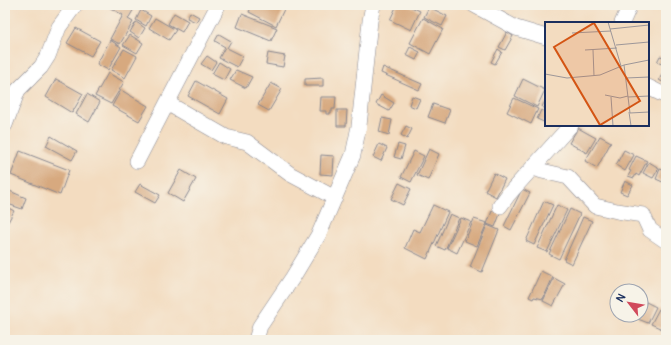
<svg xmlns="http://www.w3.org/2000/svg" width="671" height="345" viewBox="0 0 671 345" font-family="Pangolin,sans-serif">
<rect width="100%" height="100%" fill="#f7f3e8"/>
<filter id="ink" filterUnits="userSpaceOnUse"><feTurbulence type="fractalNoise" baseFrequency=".025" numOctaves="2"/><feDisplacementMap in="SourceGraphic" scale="8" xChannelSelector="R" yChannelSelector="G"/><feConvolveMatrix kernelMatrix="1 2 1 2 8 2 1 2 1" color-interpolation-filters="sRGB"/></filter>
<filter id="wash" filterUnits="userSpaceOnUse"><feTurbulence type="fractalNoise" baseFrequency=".012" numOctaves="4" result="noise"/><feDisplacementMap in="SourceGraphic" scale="16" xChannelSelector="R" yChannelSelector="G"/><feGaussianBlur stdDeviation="0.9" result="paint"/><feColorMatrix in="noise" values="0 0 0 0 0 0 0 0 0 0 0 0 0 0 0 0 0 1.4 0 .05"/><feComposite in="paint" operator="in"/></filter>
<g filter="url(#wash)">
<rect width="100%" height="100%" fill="#f3dcc0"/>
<g id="blocks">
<path fill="#d7a97f" d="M105,5H131L135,7L128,19L133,22L120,44L110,39L123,15Z
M252,5H286L276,26L249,12Z
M397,5H407L420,11L411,30L390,20Z
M429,7L447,16L442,26L424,17Z
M141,10L151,16L146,26L136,20Z
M190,12L199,17L196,22L187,18Z
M174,13L188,21L182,32L168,24Z
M242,14L277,28L271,41L237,27Z
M155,18L176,30L169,40L149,28Z
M423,18L443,29L430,54L410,43Z
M136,22L145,28L139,38L130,32Z
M76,28L100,41L91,56L67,43Z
M507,32L513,36L505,50L499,47Z
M219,34L231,41L227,48L243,56L237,67L219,58L225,47L215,41Z
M130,35L143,43L137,53L123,45Z
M110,40L121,47L108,70L97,64Z
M410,47L420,52L416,60L406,55Z
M124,49L137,56L125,78L111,70Z
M498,49L502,52L495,64L491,62Z
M268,53L285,56L283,67L266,64Z
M207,56L216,62L211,70L201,64Z
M660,56L666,58L664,65L657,62Z
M219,62L230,69L224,80L212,74Z
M383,67L422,84L419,90L381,73Z
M666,67V84L659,80Z
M236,70L252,77L246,88L230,80Z
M108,73L124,82L111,104L95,96Z
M323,78V86H305V79Z
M56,79L83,94L72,113L46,97Z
M523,79L545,90L537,107L515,96Z
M196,81L228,99L220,114L188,96Z
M271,83L282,89L269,111L258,105Z
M121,90L148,106L139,121L112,106Z
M87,94L100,102L89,122L76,114Z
M381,95L394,103L389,111L376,104Z
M412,96L420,99L416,108L409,105Z
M321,97H336L335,109H332V112H330V114H326V111H320Z
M514,98L538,109L531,124L507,112Z
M546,99V109L542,107Z
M433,104L450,110L445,123L428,117Z
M337,110H347L346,126H337Z
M541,110L546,112V123L537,119Z
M382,118L392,120L389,135L379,132Z
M406,126L412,129L407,139L401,135Z
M578,128L596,138L587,153L569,143Z
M51,136L77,151L72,160L46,146Z
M600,136L611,142L597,168L585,161Z
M379,144L387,148L381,161L373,157Z
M398,144L405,146L401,159L394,157Z
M429,149L439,154L428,180L417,175Z
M624,150L634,155L625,171L616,165Z
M20,151L69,170L60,195L11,175Z
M414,151L424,156L411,182L401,177Z
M321,155L334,156L333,175L320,174Z
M636,156L647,161L639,176L636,174L634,178L628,176L631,171L629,170Z
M649,162L659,168L653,178L643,173Z
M660,169L666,171L665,183L656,179Z
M181,170L196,179L183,202L168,193Z
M494,173L505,179L496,197L485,191Z
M625,181L633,185L627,195L620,192Z
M399,183L411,189L403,205L391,199Z
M140,184L160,195L155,203L135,192Z
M5,189L26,198L22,209L5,203Z
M522,189L530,193L511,230L504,226Z
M544,201L553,205L534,245L526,241Z
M433,205L448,212L427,259L405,248L413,229L420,232Z
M557,205L567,210L547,252L537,248Z
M5,206L14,211L8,222L5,220Z
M570,209L580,214L559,259L549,254Z
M492,211L500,214L495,227L487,224Z
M450,214L459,218L445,250L436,246Z
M583,217L592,221L572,264L564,260Z
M461,218L471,222L457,253L447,248Z
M474,219L487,223L477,246L465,241Z
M487,225L499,230L482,272L470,267Z
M541,271L553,277L543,299L534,297L533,299L529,297Z
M554,278L565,284L553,306L543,301Z
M666,294V306L661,304Z
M646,302L656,307L648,323L638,319Z
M659,309L666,313V320L662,329L651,324Z"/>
</g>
</g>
<g filter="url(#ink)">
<use href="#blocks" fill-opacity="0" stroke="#87868f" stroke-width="1"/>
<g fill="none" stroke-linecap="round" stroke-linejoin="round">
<g stroke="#87868f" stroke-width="16">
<path id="minor" d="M474,5L516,28L546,37
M622,23L630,5
M648,87L666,96
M167,103L226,137L247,142L290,174L335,198
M5,125L18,90L41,67L48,56L59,27L75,5
M137,161L218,5
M534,168L542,171L568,177L595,206L617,211L643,215L650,230L666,241
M500,206L508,195L571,125
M256,340L260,326L293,277L319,234L353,155L359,126L370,21L373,5"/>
</g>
<use href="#minor" stroke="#fff" stroke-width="15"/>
</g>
</g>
<g transform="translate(545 22)">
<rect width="104" height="104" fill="#f3dcc0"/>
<path fill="none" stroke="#9d9799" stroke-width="1" d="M63,0L76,44M65,7L104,3M27,11L66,9M71,23L104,20M40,28L72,26M48,28L49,54M79,43L85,91L104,90M0,52L22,56L55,53L79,43L104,38M81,56L104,55M60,73L75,76L83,74M66,75L68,104M83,75L104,74M84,90L86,104"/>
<path fill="#d45514" fill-opacity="0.15" stroke="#d45514" stroke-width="2" d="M49,1L95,79L55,103L9,25Z"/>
<rect width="104" height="104" fill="none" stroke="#1b2f5e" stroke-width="2"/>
</g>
<rect width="671" height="345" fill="none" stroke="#f7f3e8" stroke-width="20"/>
<g transform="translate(629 303) rotate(301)"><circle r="19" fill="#f7f3e8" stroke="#9fa5b1"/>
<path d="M0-3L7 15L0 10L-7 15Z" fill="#d1495b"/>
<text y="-6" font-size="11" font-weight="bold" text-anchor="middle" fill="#1b2f5e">N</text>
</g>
</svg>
